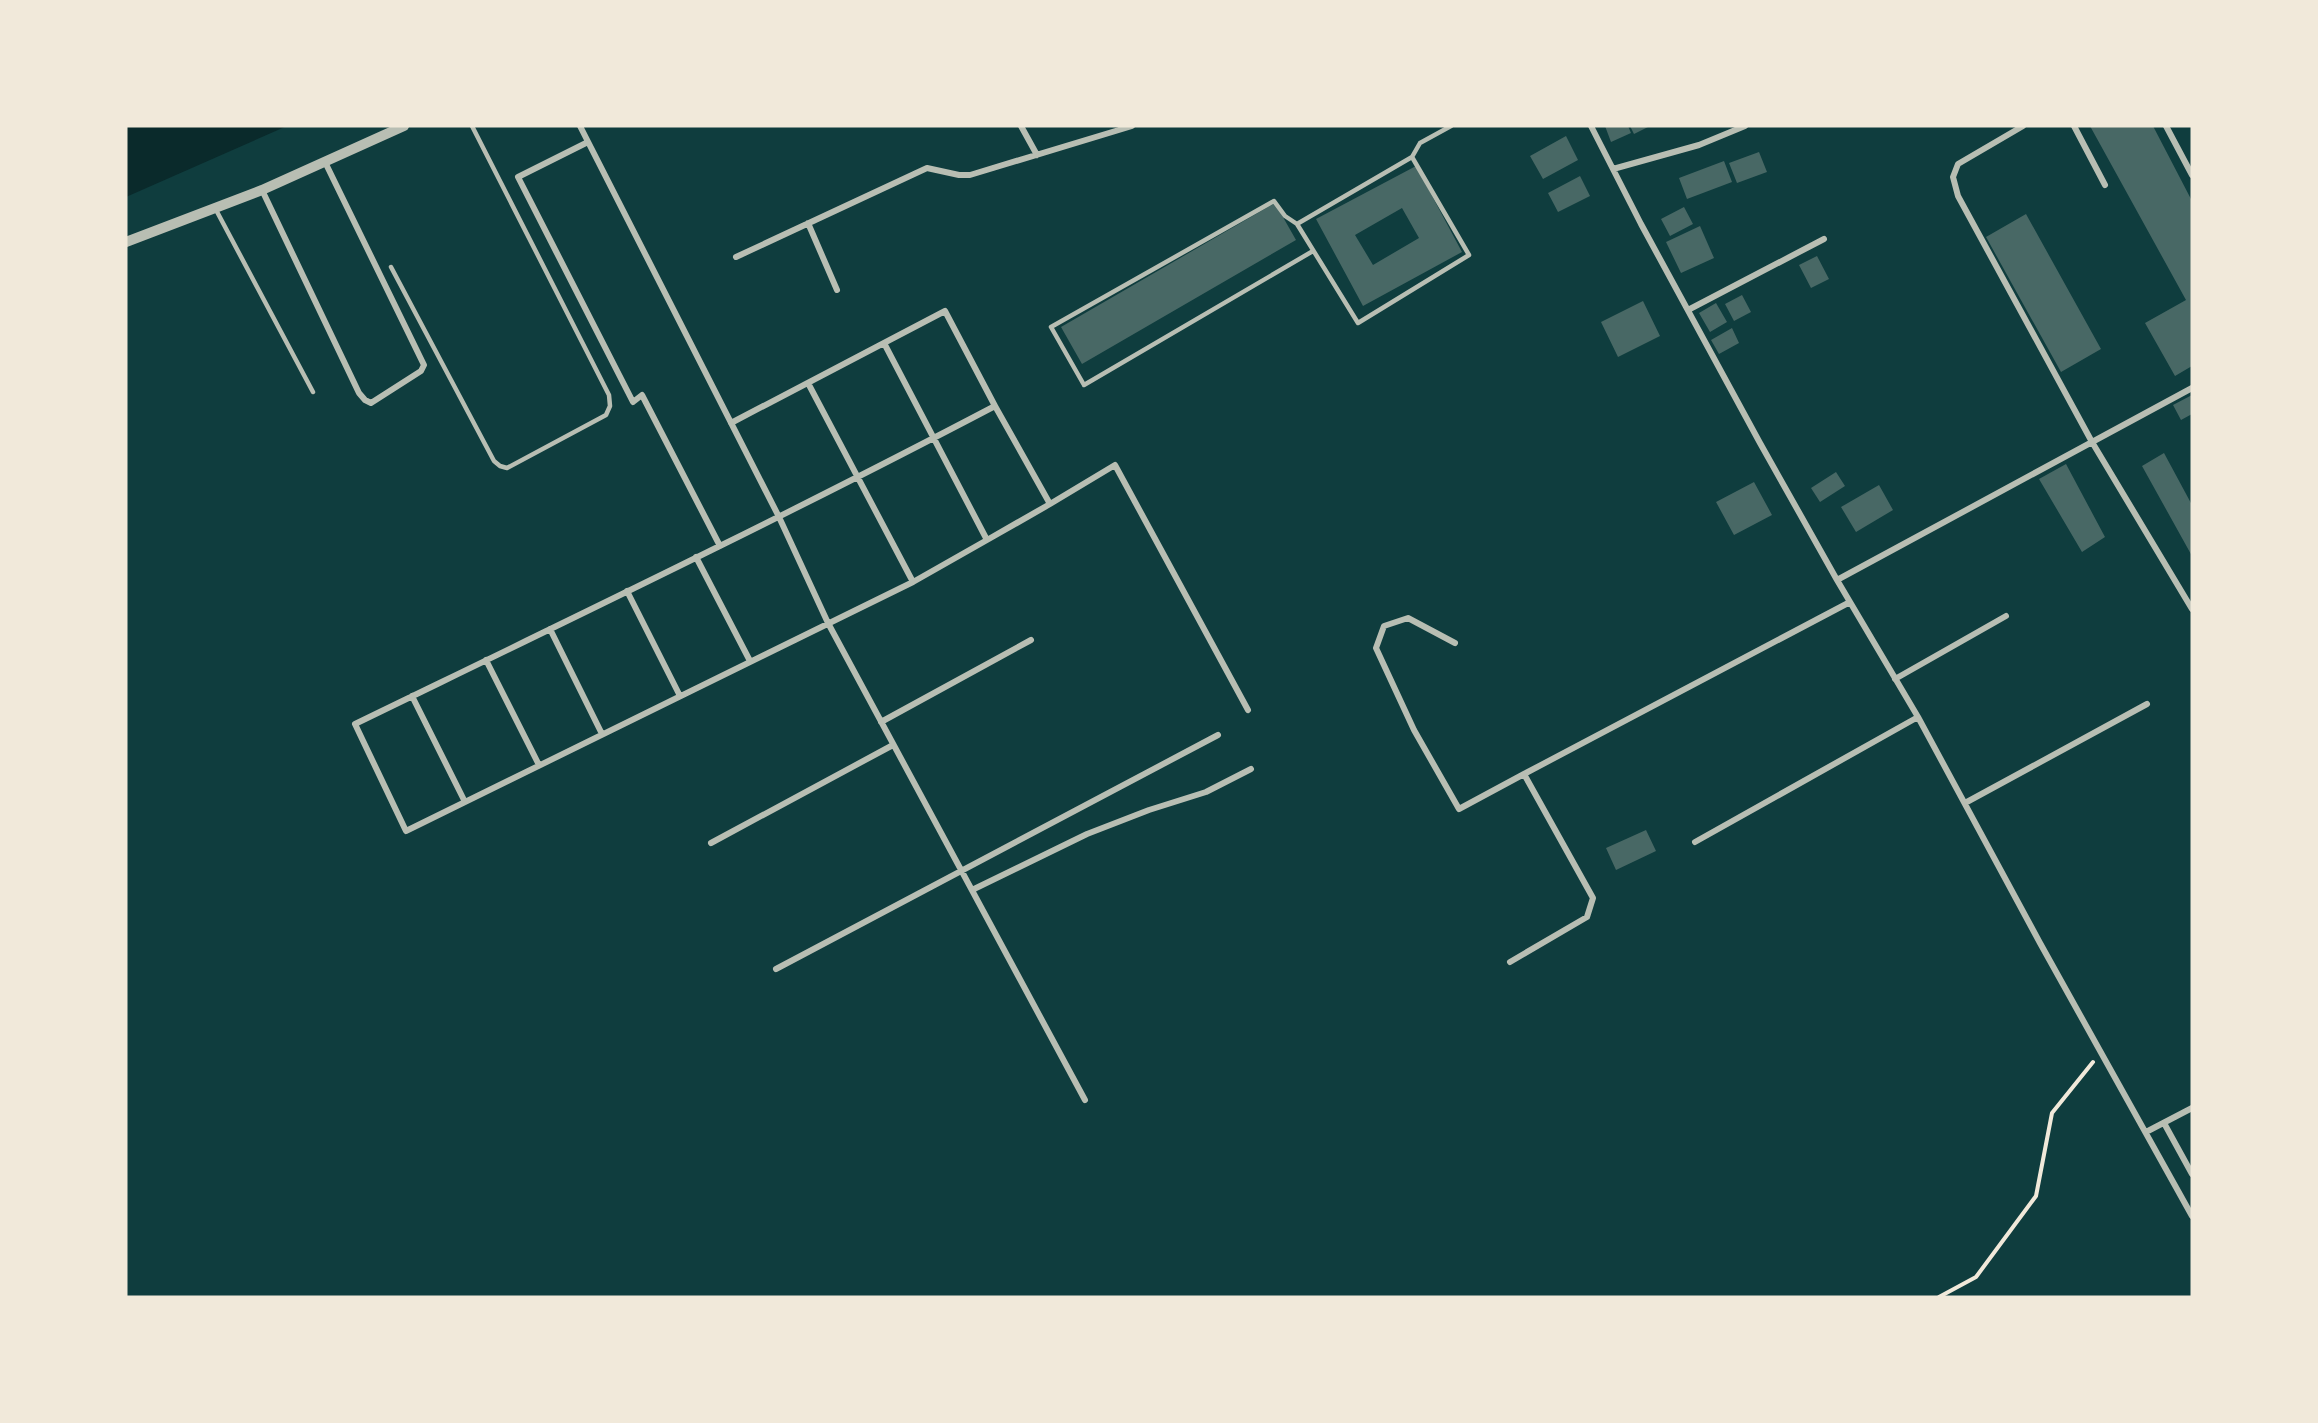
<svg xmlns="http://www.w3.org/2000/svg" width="2318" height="1423" viewBox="0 0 2318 1423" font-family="'DM Sans',sans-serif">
<rect width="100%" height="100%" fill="#0f3d3e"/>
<path fill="#0a2a2b" d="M126,126H287L126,197Z"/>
<path fill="#486865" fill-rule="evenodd" d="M1605,126H1628L1631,133L1611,142Z
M1630,126H1650L1634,134Z
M2090,126H2153L2192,201V366L2175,376L2145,323L2186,300Z
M1566,136L1578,160L1543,179L1530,156Z
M1759,152L1767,172L1737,183L1729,163Z
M1724,161L1732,182L1687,199L1679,178Z
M1416,166L1462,252L1363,306L1316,219ZM1402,208L1419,238L1373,265L1355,235Z
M1580,176L1590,196L1558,212L1548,193Z
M1275,203L1296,240L1082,364L1061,327Z
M1684,207L1693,224L1670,236L1661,219Z
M2026,214L2101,349L2061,372L1986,237Z
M1700,226L1714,258L1681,273L1666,242Z
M1817,256L1829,279L1811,288L1799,265Z
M1742,295L1751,312L1734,321L1725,304Z
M1643,301L1660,336L1618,357L1601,322Z
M1716,303L1727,322L1710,332L1699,313Z
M1732,328L1739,343L1719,354L1711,340Z
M2192,395V414L2181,420L2173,405Z
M2164,453L2192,505V556L2142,466Z
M2066,464L2105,537L2082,552L2039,479Z
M1836,472L1845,486L1820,502L1811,488Z
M1754,482L1772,515L1734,535L1716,502Z
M1879,485L1893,510L1856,532L1841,507Z
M1646,830L1656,851L1616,870L1606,848Z"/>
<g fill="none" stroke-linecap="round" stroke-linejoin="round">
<path stroke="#f1e9da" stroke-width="4" d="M1939,1297L1976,1277L2036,1196L2052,1113L2093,1062"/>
<path stroke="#b8beb3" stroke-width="4.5" d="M215,208L313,392
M1297,224L1412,157
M1313,251L1084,385L1051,327L1274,201L1285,216L1297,224L1358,323L1469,255L1412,157L1420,143L1451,126
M391,267L494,461L500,466L507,468L606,415L610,406L609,395L472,126"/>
<path stroke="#b8beb3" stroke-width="6" d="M580,126L779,517L828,623L1085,1100
M1021,126L1037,155
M1591,126L1641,224L1760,443L1837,580L1918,717L2040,943L2192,1216
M2023,126L1958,164L1953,177L1958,196L2092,442L2192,609
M2074,126L2105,185
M2166,126L2192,175
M588,142L518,177L633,402L642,395L720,546
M1613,169L1699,145L1745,126
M262,190L359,393L365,400L371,403L421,371L424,365L325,162
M808,223L837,290
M736,257L927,168L959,175H970L1132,126
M1688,310L1824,239
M884,343L987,540L913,582L406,831L355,724C569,620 784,517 995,406L1050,504L987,540
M808,383L913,582
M731,423L945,311L995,406
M1050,504L1115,465L1248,710
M696,557L750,661
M1837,580L2192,388
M627,591L680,696
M550,629L602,734
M1455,643L1408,618L1384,626L1376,648L1414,730L1459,809L1524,774
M486,660L539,765
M1895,679L2006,616
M412,696L465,802
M881,722L1031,640
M1965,803L2147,704
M1695,842L1918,717
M711,843L893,745
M972,890L1087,834L1149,810L1206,792L1251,769
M1510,962L1587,917L1593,898L1524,774L1850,602
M776,969L1218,735
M2164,1123L2192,1174
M2146,1132L2192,1108"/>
<path stroke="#b8beb3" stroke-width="10" d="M126,242L262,190L404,126"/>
</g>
<rect width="2318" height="1423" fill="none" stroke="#f1e9da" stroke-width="255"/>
</svg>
